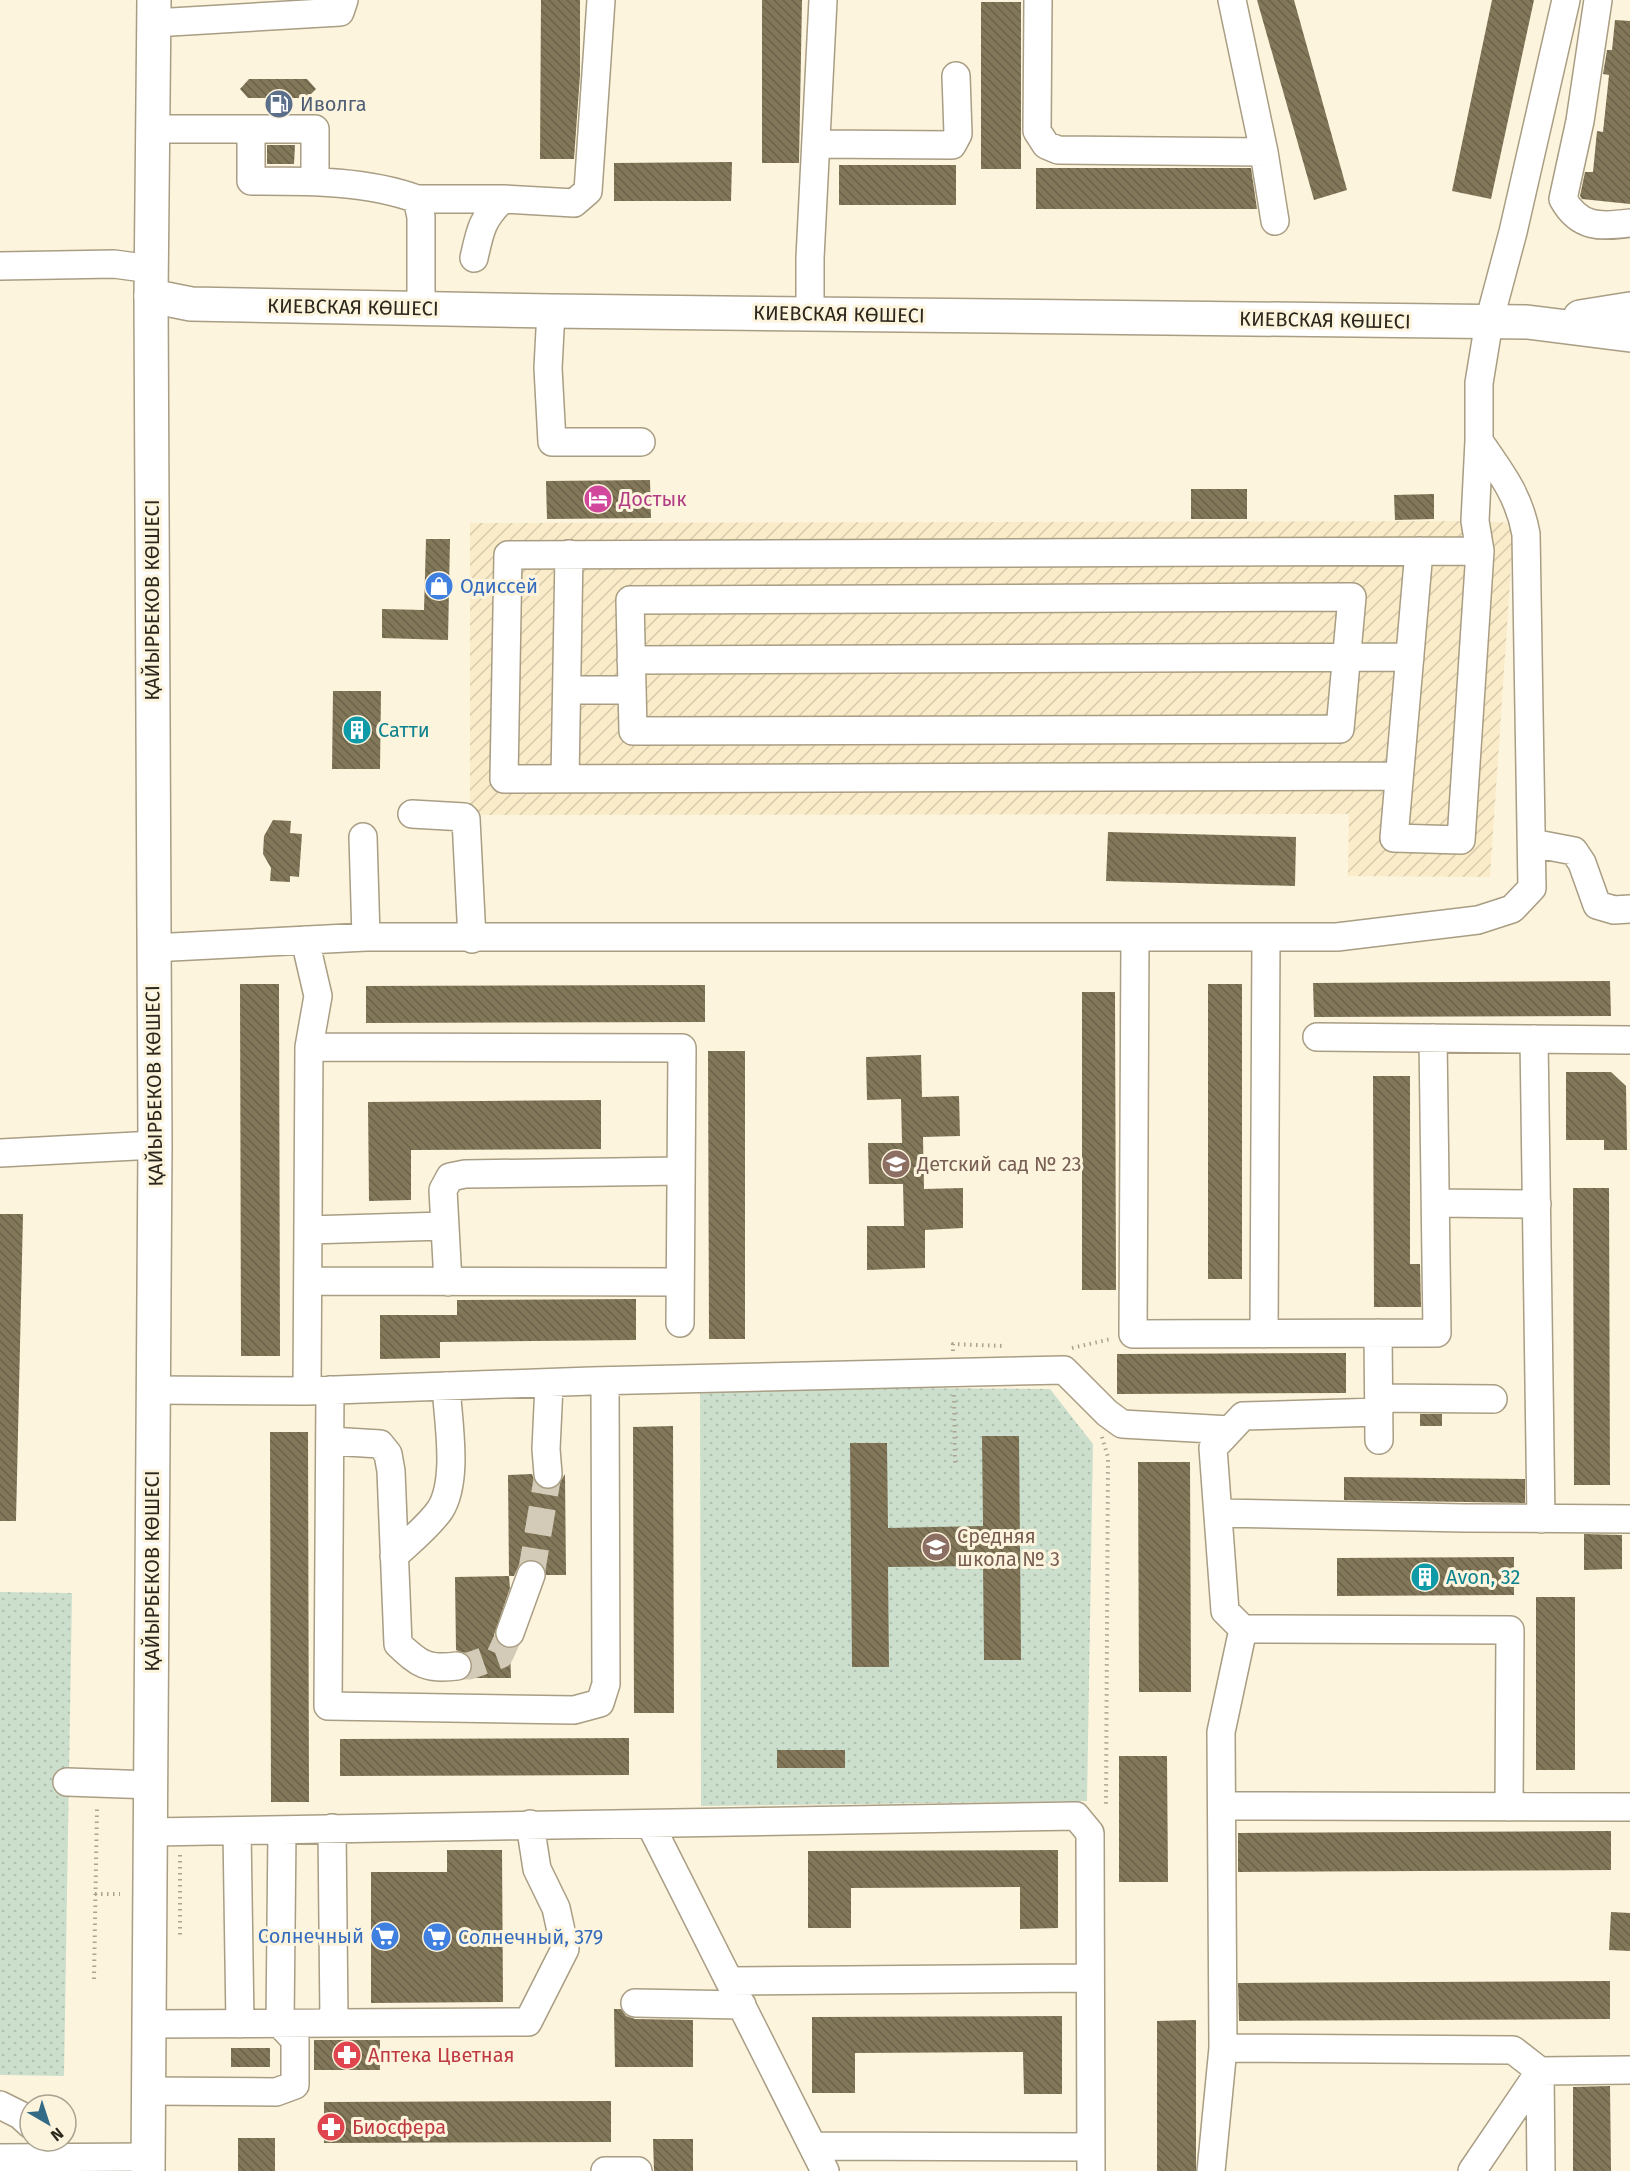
<svg xmlns="http://www.w3.org/2000/svg" width="1630" height="2171" viewBox="0 0 1630 2171" font-family="'Fira Sans',sans-serif">
<defs>
<pattern id="industrial-furrows" width="10" height="10" patternUnits="userSpaceOnUse" patternTransform="scale(1.5)"><rect width="10" height="10" fill="#fbecc9"/><path d="M-1 1l2-2M0 10L10 0M9 11l2-2" fill="none" stroke="#d7caac"/></pattern>
<pattern id="grass-dots" width="8" height="8" patternUnits="userSpaceOnUse" patternTransform="scale(1.5)"><rect width="8" height="8" fill="#ccdfcd"/><path d="M2 2h.1M6 6h.1" fill="none" stroke="#afbfb0" stroke-width="1.8" stroke-linecap="round"/></pattern>
<pattern id="building-back-hatch" width="6" height="6" patternUnits="userSpaceOnUse" patternTransform="scale(1.5)"><rect width="6" height="6" fill="#83775a"/><path d="M-1 5l2 2M0 0l6 6M5-1l2 2" fill="none" stroke="#6b624a"/></pattern>
</defs>
<rect width="100%" height="100%" fill="#fdf4dd"/>
<path fill="url(#industrial-furrows)" d="M1475,521L1514,523L1490,877L1348,876L1349,814L470,815V523Z"/>
<path fill="url(#grass-dots)" d="M700,1387L1050,1389L1093,1444L1087,1801L701,1806Z
M0,1592L72,1593L64,2076L0,2075Z"/>
<path fill="url(#building-back-hatch)" d="M541,0H580V75L574,159H540Z
M762,0H802L799,163H762Z
M1257,0H1294L1347,190L1314,200Z
M1492,0H1534L1491,199L1452,191Z
M981,2H1021V169H981Z
M1615,20L1630,21V204L1582,199L1580,196L1585,172H1593L1597,131L1603,132L1609,75L1603,74L1607,50H1612Z
M249,79H307L316,89L307,98H289V109L284,113H272L269,109V98H248L240,89Z
M267,145H295L294,164H267Z
M732,162L731,201H614V163Z
M839,165H956V205H839Z
M1036,168H1251L1257,209H1036Z
M650,480L651,518L547,519L546,481Z
M1191,489H1247V519H1191Z
M1434,494V519L1395,520L1394,495Z
M426,539H450L448,640L382,638V609L424,610Z
M333,691H381L380,769H332Z
M273,820L291,821L290,833L302,834L299,877L290,876V882L270,881L271,868L263,854L264,836Z
M1108,832L1296,837L1295,886L1106,881Z
M1610,981L1611,1016L1314,1017L1313,983Z
M240,984H279L280,1356H241Z
M1208,984H1242V1279H1208Z
M705,985V1022L366,1023V986Z
M1082,992H1115L1116,1290H1082Z
M708,1051H745V1339H709Z
M921,1055L922,1097L959,1096L960,1136L923,1137L924,1189L963,1188V1228L925,1230V1268L867,1270V1226H904L903,1184H869L868,1143H902L901,1099L867,1100L866,1057Z
M1566,1072H1611L1626,1086L1627,1150H1604V1140H1566Z
M1373,1076H1410V1264H1420L1421,1307H1374Z
M601,1100V1149L411,1150V1200L369,1201L368,1102Z
M1573,1188H1609L1610,1485H1574Z
M0,1214H23L16,1521H0Z
M636,1299V1340L440,1342V1358L380,1359V1315H457V1300Z
M1346,1353V1393L1117,1394V1354Z
M1420,1414H1442V1426H1420Z
M673,1426L674,1713H634L633,1427Z
M270,1432H308L309,1802H271Z
M982,1436H1019L1021,1660H984L983,1566L888,1567L889,1667H852L850,1443H887L888,1528L983,1526Z
M1138,1462H1190L1191,1692H1139Z
M532,1474L535,1483L549,1490L557,1487L565,1474L566,1575H546L543,1564L529,1559L520,1563L514,1576H509L508,1475Z
M1344,1477L1525,1479V1503L1344,1500Z
M1584,1534L1622,1535V1569L1584,1570Z
M1514,1557V1595L1337,1596V1558Z
M509,1576L510,1588L494,1635L498,1644L510,1648L511,1678H467L472,1672L473,1664L469,1656L456,1650L455,1577Z
M1536,1597H1575V1770H1536Z
M629,1738V1775L340,1776V1739Z
M777,1750H845V1768H777Z
M1119,1756H1167L1168,1882H1119Z
M1611,1831V1870L1238,1872V1833Z
M447,1850H502L503,2002L371,2003V1872H447Z
M1058,1850V1928L1020,1929V1887L851,1888V1928H808V1851Z
M1611,1912L1630,1913V1951L1609,1950Z
M1610,1981V2019L1239,2021L1238,1983Z
M614,2009H621L626,2016L635,2019L693,2020V2067H615Z
M1062,2016V2094H1024L1023,2052L855,2053V2093H812V2017Z
M1196,2020V2171H1157V2021Z
M314,2040H380V2070H314Z
M231,2048H270V2067H231Z
M1610,2086L1611,2171H1573V2087Z
M611,2101V2142L324,2143V2102Z
M238,2138H275V2171H238Z
M653,2139H693V2171H654Z"/>
<g fill="none" stroke-linecap="round" stroke-linejoin="round">
<path stroke="#d3cbb7" stroke-width="27" stroke-dasharray="27 14" stroke-linecap="butt" d="M531,1575L548,1474
M457,1666H469L500,1655L510,1633"/>
<g stroke="#a99d83" stroke-width="30">
<path id="minor" d="M1038,0L1037,131L1046,145L1058,150L1264,152L1232,0
M1598,0L1580,121L1563,199C1579,228 1600,227 1630,223
M154,23L340,12L344,0
M153,129H315V181
M251,130V181C305,181 365,180 417,199L421,217V309
M817,144L952,145L958,134L956,76
M1264,152L1275,221
M417,199H503
M474,258C480,231 482,218 503,199L574,203L588,191L601,0
M0,266L114,264L151,269
M551,311L548,368L552,442H641
M810,314V258L823,0
M1419,551L1394,838L1461,840L1480,551L1475,521L1479,441V383L1489,322L1513,232L1566,0
M1352,597L1340,729L633,731L630,600Z
M631,660L1410,657
M567,690H632
M1399,776L504,779L508,555L1480,551
M565,779L569,554
M412,814L464,817L466,819L472,939
M363,837L366,937
M1532,843L1574,851L1582,863L1597,905L1614,910L1630,909
M1135,937L1133,1334L1437,1333L1433,1038
M305,940L318,996L309,1047L307,1391
M152,948L366,937H1337L1478,920L1512,909L1532,888L1526,534C1519,495 1501,473 1479,441
M1317,1037L1630,1040
M1534,1039L1541,1519
M309,1047L682,1048L680,1323
M0,1153L155,1145
M1436,1203L1537,1204
M308,1230L444,1226
M308,1281L680,1282
M448,1282L443,1190L450,1177L465,1174L681,1171
M1378,1333L1379,1440
M1264,1334L1266,937
M153,1390L307,1391L591,1381L1064,1370L1107,1413L1122,1424L1230,1430
M330,1390L328,1706L574,1710L600,1703L606,1684L605,1382
M1379,1398L1493,1399
M330,1441L380,1444L388,1454L391,1471L398,1644C419,1664 427,1670 457,1666
M548,1474L546,1449L549,1385
M1218,1513L1464,1518L1630,1519
M394,1556C409,1542 428,1527 440,1510C459,1480 448,1421 446,1386
M1243,1629L1510,1630L1509,1807
M510,1633L531,1575
M67,1782L152,1785
M1222,1806L1630,1807
M650,1824L825,2171
M332,1828L334,2021
M237,1831L240,2024
M152,1832L1076,1816L1090,1833L1091,2171
M729,1981L1090,1978
M635,2003L742,2005
M149,2024L528,2022L565,1949L556,1908L537,1869L530,1824
M1223,2048L1513,2050L1540,2071L1630,2070
M149,2091L276,2092L295,2085V2040L280,2024L282,1830
M0,2105L20,2115L30,2124
M813,2146L1091,2147
M0,2158L148,2157
M605,2171H638
M1211,2171L1223,2048L1221,1732L1243,1629L1225,1611L1213,1448L1243,1416L1379,1412
M1472,2171L1540,2071L1541,2171"/>
</g>
<g stroke="#a99d83" stroke-width="36">
<path id="major" d="M148,2171L155,1145L151,296"/>
</g>
<g stroke="#a99d83" stroke-width="36">
<path id="highway" d="M154,0L151,296L191,304L551,311L1527,322L1630,335
M1580,317L1630,309"/>
</g>
<path stroke="#aca492" stroke-width="4" stroke-dasharray="1.5 4.5" stroke-linecap="butt" d="M1072,1348L1111,1339
M953,1351V1344L1004,1346
M954,1395L955,1466
M1102,1437L1108,1457L1106,1807
M180,1855V1938
M95,1894H120
M94,1979L97,1806"/>
<use href="#minor" stroke="#fff" stroke-width="27"/>
<use href="#major" stroke="#fff" stroke-width="33"/>
<use href="#highway" stroke="#fff" stroke-width="33"/>
</g>
<defs>
<g id="fuel-disc" transform="scale(1.5)"><circle r="9.5" fill="#5c6f8a" stroke="#fdf4dd"/><path d="M-5.5-6h7V0h2V4h1.3V-2.5L3-4.5l.8-.8L6-3V5H2.5V1h-1V6h-7ZM-4.2-4.7v3.2H.2V-4.7Z" fill="#fff"/></g>
<g id="hotel-disc" transform="scale(1.5)"><circle r="9.5" fill="#d1479c" stroke="#fdf4dd"/><path d="M-6-4.5h1.5V1H6V5H4.5V3h-9V5H-6ZM-4 0a1.8 1.8 0 1 1 3.6 0ZM.5 0V-2.5h3Q6-2.5 6 0Z" fill="#fff"/></g>
<g id="shop-disc" transform="scale(1.5)"><circle r="9.5" fill="#3f7fe0" stroke="#fdf4dd"/><path d="M-5-2.5h2.3a2.7 3.5 0 0 1 5.4 0H5L5.5 6h-11ZM-1.5-2.5h3a1.5 2.3 0 0 0-3 0Z" fill="#fff"/></g>
<g id="building-disc" transform="scale(1.5)"><circle r="9.5" fill="#0f9aa8" stroke="#fdf4dd"/><path d="M-4-6H4V6H1V3H-1V6H-4ZM-2.5-4.3h1.7v1.8h-1.7ZM.8-4.3h1.7v1.8H.8ZM-2.5-1h1.7V.8h-1.7ZM.8-1h1.7V.8H.8Z" fill="#fff"/></g>
<g id="school-disc" transform="scale(1.5)"><circle r="9.5" fill="#8d6e63" stroke="#fdf4dd"/><path d="M0-5L7-2L0 1L-7-2ZM-4 1L0 2.5L4 1V4Q0 6-4 4Z" fill="#fff"/></g>
<g id="supermarket-disc" transform="scale(1.5)"><circle r="9.5" fill="#3f7fe0" stroke="#fdf4dd"/><path d="M-6-5.5h2.5l.6 2H6L4.5 2H-2.5L-4.4-4H-6ZM-1.5 3.2a1.3 1.3 0 1 0 .1 0ZM3 3.2a1.3 1.3 0 1 0 .1 0Z" fill="#fff"/></g>
<g id="pharmacy-disc" transform="scale(1.5)"><circle r="9.5" fill="#e0444e" stroke="#fdf4dd"/><path d="M-2-6h4v4h4v4h-4v4h-4v-4h-4v-4h4Z" fill="#fff"/></g>
</defs>
<g fill-rule="evenodd">
<use href="#fuel-disc" x="279" y="104"/>
<use href="#hotel-disc" x="598" y="499"/>
<use href="#shop-disc" x="439" y="586"/>
<use href="#building-disc" x="357" y="730"/>
<use href="#school-disc" x="896" y="1164"/>
<use href="#school-disc" x="936" y="1547"/>
<use href="#building-disc" x="1425" y="1577"/>
<use href="#supermarket-disc" x="385" y="1936"/>
<use href="#supermarket-disc" x="437" y="1937"/>
<use href="#pharmacy-disc" x="347" y="2055"/>
<use href="#pharmacy-disc" x="331" y="2127"/>
</g>
<g text-anchor="middle" stroke-width="6" stroke-linejoin="round" paint-order="stroke">
<g font-size="20" fill="#4e5e75" stroke="#fdf4dd" text-anchor="start">
<text x="300" y="111">Иволга</text>
</g>
<g font-size="20" fill="#2c271d" stroke="#fdf4dd">
<text transform="translate(353 307) rotate(1)" y="7">КИЕВСКАЯ КӨШЕСІ</text>
<text transform="translate(839 314) rotate(1)" y="7">КИЕВСКАЯ КӨШЕСІ</text>
<text transform="translate(1325 320) rotate(1)" y="7">КИЕВСКАЯ КӨШЕСІ</text>
<text transform="translate(152 600) rotate(-90)" y="7">ҚАЙЫРБЕКОВ КӨШЕСІ</text>
<text transform="translate(154 1086) rotate(-91)" y="7">ҚАЙЫРБЕКОВ КӨШЕСІ</text>
<text transform="translate(152 1571) rotate(-90)" y="7">ҚАЙЫРБЕКОВ КӨШЕСІ</text>
</g>
<g font-size="20" fill="#b23c85" stroke="#fdf4dd" text-anchor="start">
<text x="619" y="506">Достык</text>
</g>
<g font-size="20" fill="#366cbe" stroke="#fdf4dd" text-anchor="start">
<text x="460" y="593">Одиссей</text>
<text x="364" y="1943" text-anchor="end">Солнечный</text>
<text x="458" y="1944">Солнечный, 379</text>
</g>
<g font-size="20" fill="#0d838f" stroke="#fdf4dd" text-anchor="start">
<text x="378" y="737">Сатти</text>
<text x="1446" y="1584">Avon, 32</text>
</g>
<g font-size="20" fill="#785e54" stroke="#fdf4dd" text-anchor="start">
<text x="917" y="1171">Детский сад № 23</text>
<text x="957" y="1543">Средняя<tspan x="957" dy="23">школа № 3</tspan></text>
</g>
<g font-size="20" fill="#be3a42" stroke="#fdf4dd" text-anchor="start">
<text x="368" y="2062">Аптека Цветная</text>
<text x="352" y="2134">Биосфера</text>
</g>
</g>
<g transform="translate(48 2123) rotate(141)"><circle r="28" fill="#fdf4dd" stroke="#a9a290" stroke-width="1.5"/>
<path d="M0-4.5L10 22L0 15L-10 22Z" fill="#336a85"/>
<text y="-9" font-size="16" font-weight="bold" text-anchor="middle" fill="#2c271d">N</text>
</g>
</svg>
